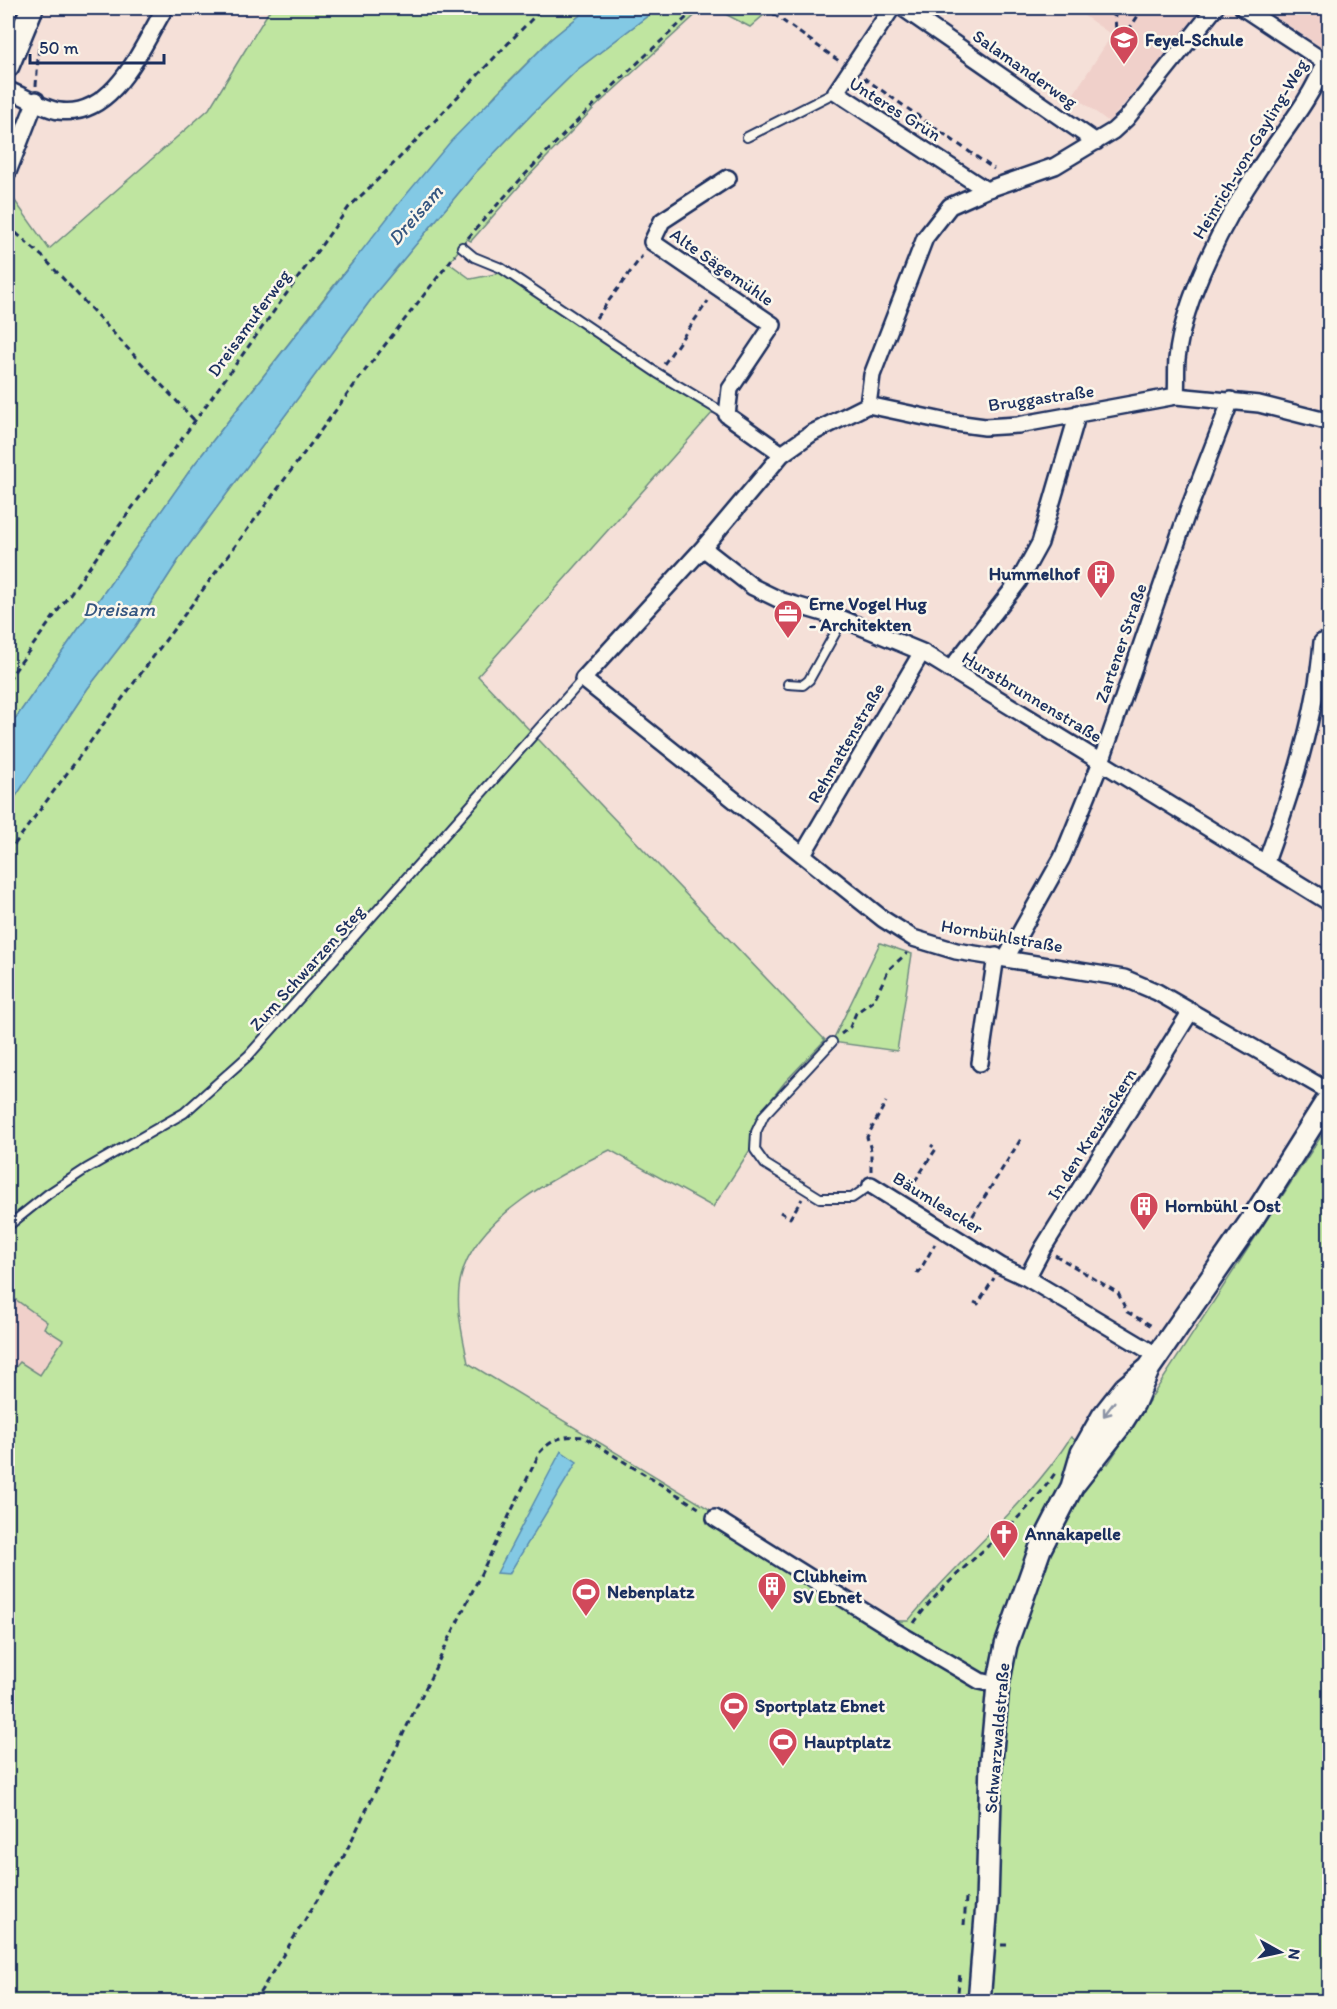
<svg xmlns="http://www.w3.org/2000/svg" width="1337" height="2009" viewBox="0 0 1337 2009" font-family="Itim,sans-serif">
<rect width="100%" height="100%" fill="#f5e0d8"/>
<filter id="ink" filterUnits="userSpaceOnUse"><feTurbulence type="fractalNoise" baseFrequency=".0167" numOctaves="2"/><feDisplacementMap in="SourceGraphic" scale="12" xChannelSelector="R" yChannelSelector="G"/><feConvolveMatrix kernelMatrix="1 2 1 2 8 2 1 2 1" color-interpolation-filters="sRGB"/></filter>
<g filter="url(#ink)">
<path fill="#f0d0ca" d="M1073,8H1204L1109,122L1073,95L1112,35Z
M1262,8H1329V41L1324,49Z
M8,1294L47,1322L44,1328L63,1340L40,1375L20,1362L8,1376Z"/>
<path fill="#bfe5a0" stroke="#6d8a7f" stroke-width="1.5" d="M271,8H589L551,39L496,94L346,270L193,466L8,729V191L49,249L209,109Z
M658,8H703L594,108L523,182L471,241L467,239L449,263L471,279L500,273L655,376L714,411L478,676L825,1040L785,1082L759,1115L751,1134L750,1150L713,1207L610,1150C560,1174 475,1217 461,1277C454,1304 463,1337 468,1363L874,1609L898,1621H908C960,1557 1026,1507 1071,1437L1108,1464L1329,1124V2001L264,2002L259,1999L257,2002L8,2001V1376L20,1362L40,1375L63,1340L44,1328L47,1322L8,1294V808L88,688L136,626L183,553L378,290L476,172L532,114L578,69Z
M714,8H772L750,27Z
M880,943L912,954L897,1051L832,1042Z"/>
<path fill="#83c9e4" stroke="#598bae" stroke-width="1.5" d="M589,8H658L578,69L532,114L476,172L378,290L183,553L136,626L88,688L8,808V729L193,466L396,207L451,141L551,39Z
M561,1451L577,1462L509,1574L497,1573Z"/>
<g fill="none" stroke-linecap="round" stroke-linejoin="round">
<g stroke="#1b2f5e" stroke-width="12">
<path id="lane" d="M747,137L836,92
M462,247L474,257L501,268L657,373L727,415
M788,684L803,685L809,680L843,619
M832,1042L764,1115L756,1132L755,1150L765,1164L820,1198H852L871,1185
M8,1226L48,1194L86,1169L184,1113L249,1055L583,679"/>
</g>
<g stroke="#1b2f5e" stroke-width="20">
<path id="street" d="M892,8L836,92L986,190
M903,8L1096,142
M1243,8L1325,62
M8,90C22,95 45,109 59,111C114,119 142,46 165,8
M8,172L36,100
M728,178L662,221L652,242L773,325L730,389L727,415L782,454
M1176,396C1177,383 1176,371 1177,359C1183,298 1226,217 1260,167C1282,133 1311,100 1325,62
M868,405L872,375L925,238L950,206L986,190L1055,166L1113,131L1126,119L1215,8
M1330,422L1259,404L1176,396L1018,425L985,427L948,422L868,405L812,433L782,454L703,548L583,679L883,919L913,938L956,951L1124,978L1157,992L1330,1092
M703,548L753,587L782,601L840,618L922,652L1330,903
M950,670L1019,581L1040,543L1078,413
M803,854L922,652
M1266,862C1292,791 1316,718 1322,642
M1006,958L1062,858L1101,762L1186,516L1231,400
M980,1063L996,956
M871,1185L1001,1266L1027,1278L1158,1356
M1027,1278L1043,1248L1191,1011
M715,1518L905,1637L980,1681L998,1685"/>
</g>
<g stroke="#1b2f5e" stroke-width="26">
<path id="secondary" d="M8,66L32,8
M1075,1483L1119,1427L1134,1403L1149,1368L1253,1218L1330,1096
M979,2002L987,1904L991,1761L998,1685L1006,1645L1040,1549L1072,1487L1082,1453L1103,1416L1125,1388L1149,1368"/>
</g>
<path stroke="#1b2f5e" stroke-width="3" stroke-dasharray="6 4.5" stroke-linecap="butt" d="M765,8L839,61
M1102,8L1115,16L1117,47
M1117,48L1143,8
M864,78L994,169
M36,86L39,44
M8,226L43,257L195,421
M468,238C539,155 617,81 697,8
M596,318L642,256
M664,364L708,301
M8,680L349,207C417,144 477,73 543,8
M8,853L367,368L455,255
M841,1034L850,1027L856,1013L874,1000L889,969L907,953
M871,1171V1150L867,1137L886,1102
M909,1190L936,1149L931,1145
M780,1212L790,1218L802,1199
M967,1225L1021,1139
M1055,1255L1118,1293L1127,1312L1154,1327
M916,1271L919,1272L935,1244
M974,1302L978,1304L994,1278
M914,1623C953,1567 1017,1531 1055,1473
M964,1925L966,1898
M1001,1945H1009
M254,2002L342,1860L540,1452C553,1438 565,1435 584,1437L702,1510
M957,2002L960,1973"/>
<use href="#lane" stroke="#fbf7ec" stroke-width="8"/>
<use href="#street" stroke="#fbf7ec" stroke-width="15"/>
<use href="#secondary" stroke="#fbf7ec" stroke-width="21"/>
</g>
<defs><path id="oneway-shaft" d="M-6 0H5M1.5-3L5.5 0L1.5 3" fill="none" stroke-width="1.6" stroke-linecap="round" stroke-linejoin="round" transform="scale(1.5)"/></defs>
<use stroke="#8b93a5" href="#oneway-shaft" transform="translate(1109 1409) rotate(127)"/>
</g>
<defs>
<g id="school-pin" transform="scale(1.5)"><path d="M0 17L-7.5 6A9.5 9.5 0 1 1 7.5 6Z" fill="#d1495b" stroke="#fbf7ec"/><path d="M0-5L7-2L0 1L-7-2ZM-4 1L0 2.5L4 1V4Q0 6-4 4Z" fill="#fff"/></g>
<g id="building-pin" transform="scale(1.5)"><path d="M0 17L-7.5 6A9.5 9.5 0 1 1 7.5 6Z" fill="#d1495b" stroke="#fbf7ec"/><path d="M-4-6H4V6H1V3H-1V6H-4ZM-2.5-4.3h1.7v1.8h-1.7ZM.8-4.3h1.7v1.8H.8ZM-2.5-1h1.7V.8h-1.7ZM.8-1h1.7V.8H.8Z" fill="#fff"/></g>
<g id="office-pin" transform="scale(1.5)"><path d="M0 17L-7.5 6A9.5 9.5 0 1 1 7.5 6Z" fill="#d1495b" stroke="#fbf7ec"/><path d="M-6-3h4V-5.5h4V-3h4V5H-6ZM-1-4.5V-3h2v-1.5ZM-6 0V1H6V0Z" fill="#fff"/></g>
<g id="church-pin" transform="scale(1.5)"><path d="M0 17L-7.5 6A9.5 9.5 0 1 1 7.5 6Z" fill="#d1495b" stroke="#fbf7ec"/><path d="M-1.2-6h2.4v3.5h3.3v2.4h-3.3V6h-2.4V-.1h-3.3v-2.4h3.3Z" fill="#fff"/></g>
<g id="stadium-pin" transform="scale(1.5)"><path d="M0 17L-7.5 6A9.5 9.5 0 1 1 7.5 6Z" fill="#d1495b" stroke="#fbf7ec"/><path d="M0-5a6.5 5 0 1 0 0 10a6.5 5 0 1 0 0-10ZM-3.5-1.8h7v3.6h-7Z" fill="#fff"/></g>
</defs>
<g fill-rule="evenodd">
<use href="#school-pin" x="1124" y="40"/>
<use href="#building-pin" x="1101" y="574"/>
<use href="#office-pin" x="788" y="614"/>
<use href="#building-pin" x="1144" y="1206"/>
<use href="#church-pin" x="1004" y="1534"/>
<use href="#building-pin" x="772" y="1586"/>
<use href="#stadium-pin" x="586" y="1592"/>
<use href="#stadium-pin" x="734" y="1706"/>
<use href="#stadium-pin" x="783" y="1742"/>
</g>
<g text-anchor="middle" stroke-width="5" stroke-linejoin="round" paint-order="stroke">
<g font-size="18" font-weight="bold" fill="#1b2f5e" stroke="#fbf7ec" text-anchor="start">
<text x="1145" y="46">Feyel-Schule</text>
<text x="1080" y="580" text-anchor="end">Hummelhof</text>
<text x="809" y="610">Erne Vogel Hug<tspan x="809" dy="21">- Architekten</tspan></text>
<text x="1165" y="1212">Hornbühl - Ost</text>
<text x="1025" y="1540">Annakapelle</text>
<text x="793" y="1582">Clubheim<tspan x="793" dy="21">SV Ebnet</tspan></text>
<text x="607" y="1598">Nebenplatz</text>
<text x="755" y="1712">Sportplatz Ebnet</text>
<text x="804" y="1748">Hauptplatz</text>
</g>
<g font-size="18" fill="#1b2f5e" stroke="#fbf7ec">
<text transform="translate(1025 69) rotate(35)" y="6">Salamanderweg</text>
<text transform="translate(895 109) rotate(32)" y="6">Unteres Grün</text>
<text transform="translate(1250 149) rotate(-59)" y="6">Heinrich-von-Gayling-Weg</text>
<text transform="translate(722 267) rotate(35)" y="6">Alte Sägemühle</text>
<text transform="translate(249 323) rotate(-54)" y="6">Dreisamuferweg</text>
<text transform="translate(1041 398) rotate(-8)" y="6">Bruggastraße</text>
<text transform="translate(1121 643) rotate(-71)" y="6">Zartener Straße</text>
<text transform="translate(1032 697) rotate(31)" y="6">Hurstbrunnenstraße</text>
<text transform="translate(846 743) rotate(-60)" y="6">Rehmattenstraße</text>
<text transform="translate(1002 936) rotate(10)" y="6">Hornbühlstraße</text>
<text transform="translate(307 968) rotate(-48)" y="6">Zum Schwarzen Steg</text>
<text transform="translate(1092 1134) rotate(-58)" y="6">In den Kreuzäckern</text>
<text transform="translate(938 1203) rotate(32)" y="6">Bäumleacker</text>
<text transform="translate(997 1738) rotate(-85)" y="6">Schwarzwaldstraße</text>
</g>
<g font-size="20" font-style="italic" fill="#355680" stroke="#fbf7ec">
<text transform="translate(415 215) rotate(-49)" y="7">Dreisam</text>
<text x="119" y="616">Dreisam</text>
</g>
</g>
<rect width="1337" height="2009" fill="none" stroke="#fbf7ec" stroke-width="30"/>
<rect x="15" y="15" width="1307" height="1979" fill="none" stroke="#1b2f5e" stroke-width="2" filter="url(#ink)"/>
<g transform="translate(1280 1952) rotate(98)" stroke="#fbf7ec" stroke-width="4.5" paint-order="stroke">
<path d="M0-4.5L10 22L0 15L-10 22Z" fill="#1b2f5e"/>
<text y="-9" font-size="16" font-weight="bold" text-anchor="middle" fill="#1b2f5e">N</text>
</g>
<path d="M30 54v9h134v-9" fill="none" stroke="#1b2f5e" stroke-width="3"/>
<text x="39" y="54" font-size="18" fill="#1b2f5e" stroke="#fbf7ec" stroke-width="4.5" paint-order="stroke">50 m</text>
</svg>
